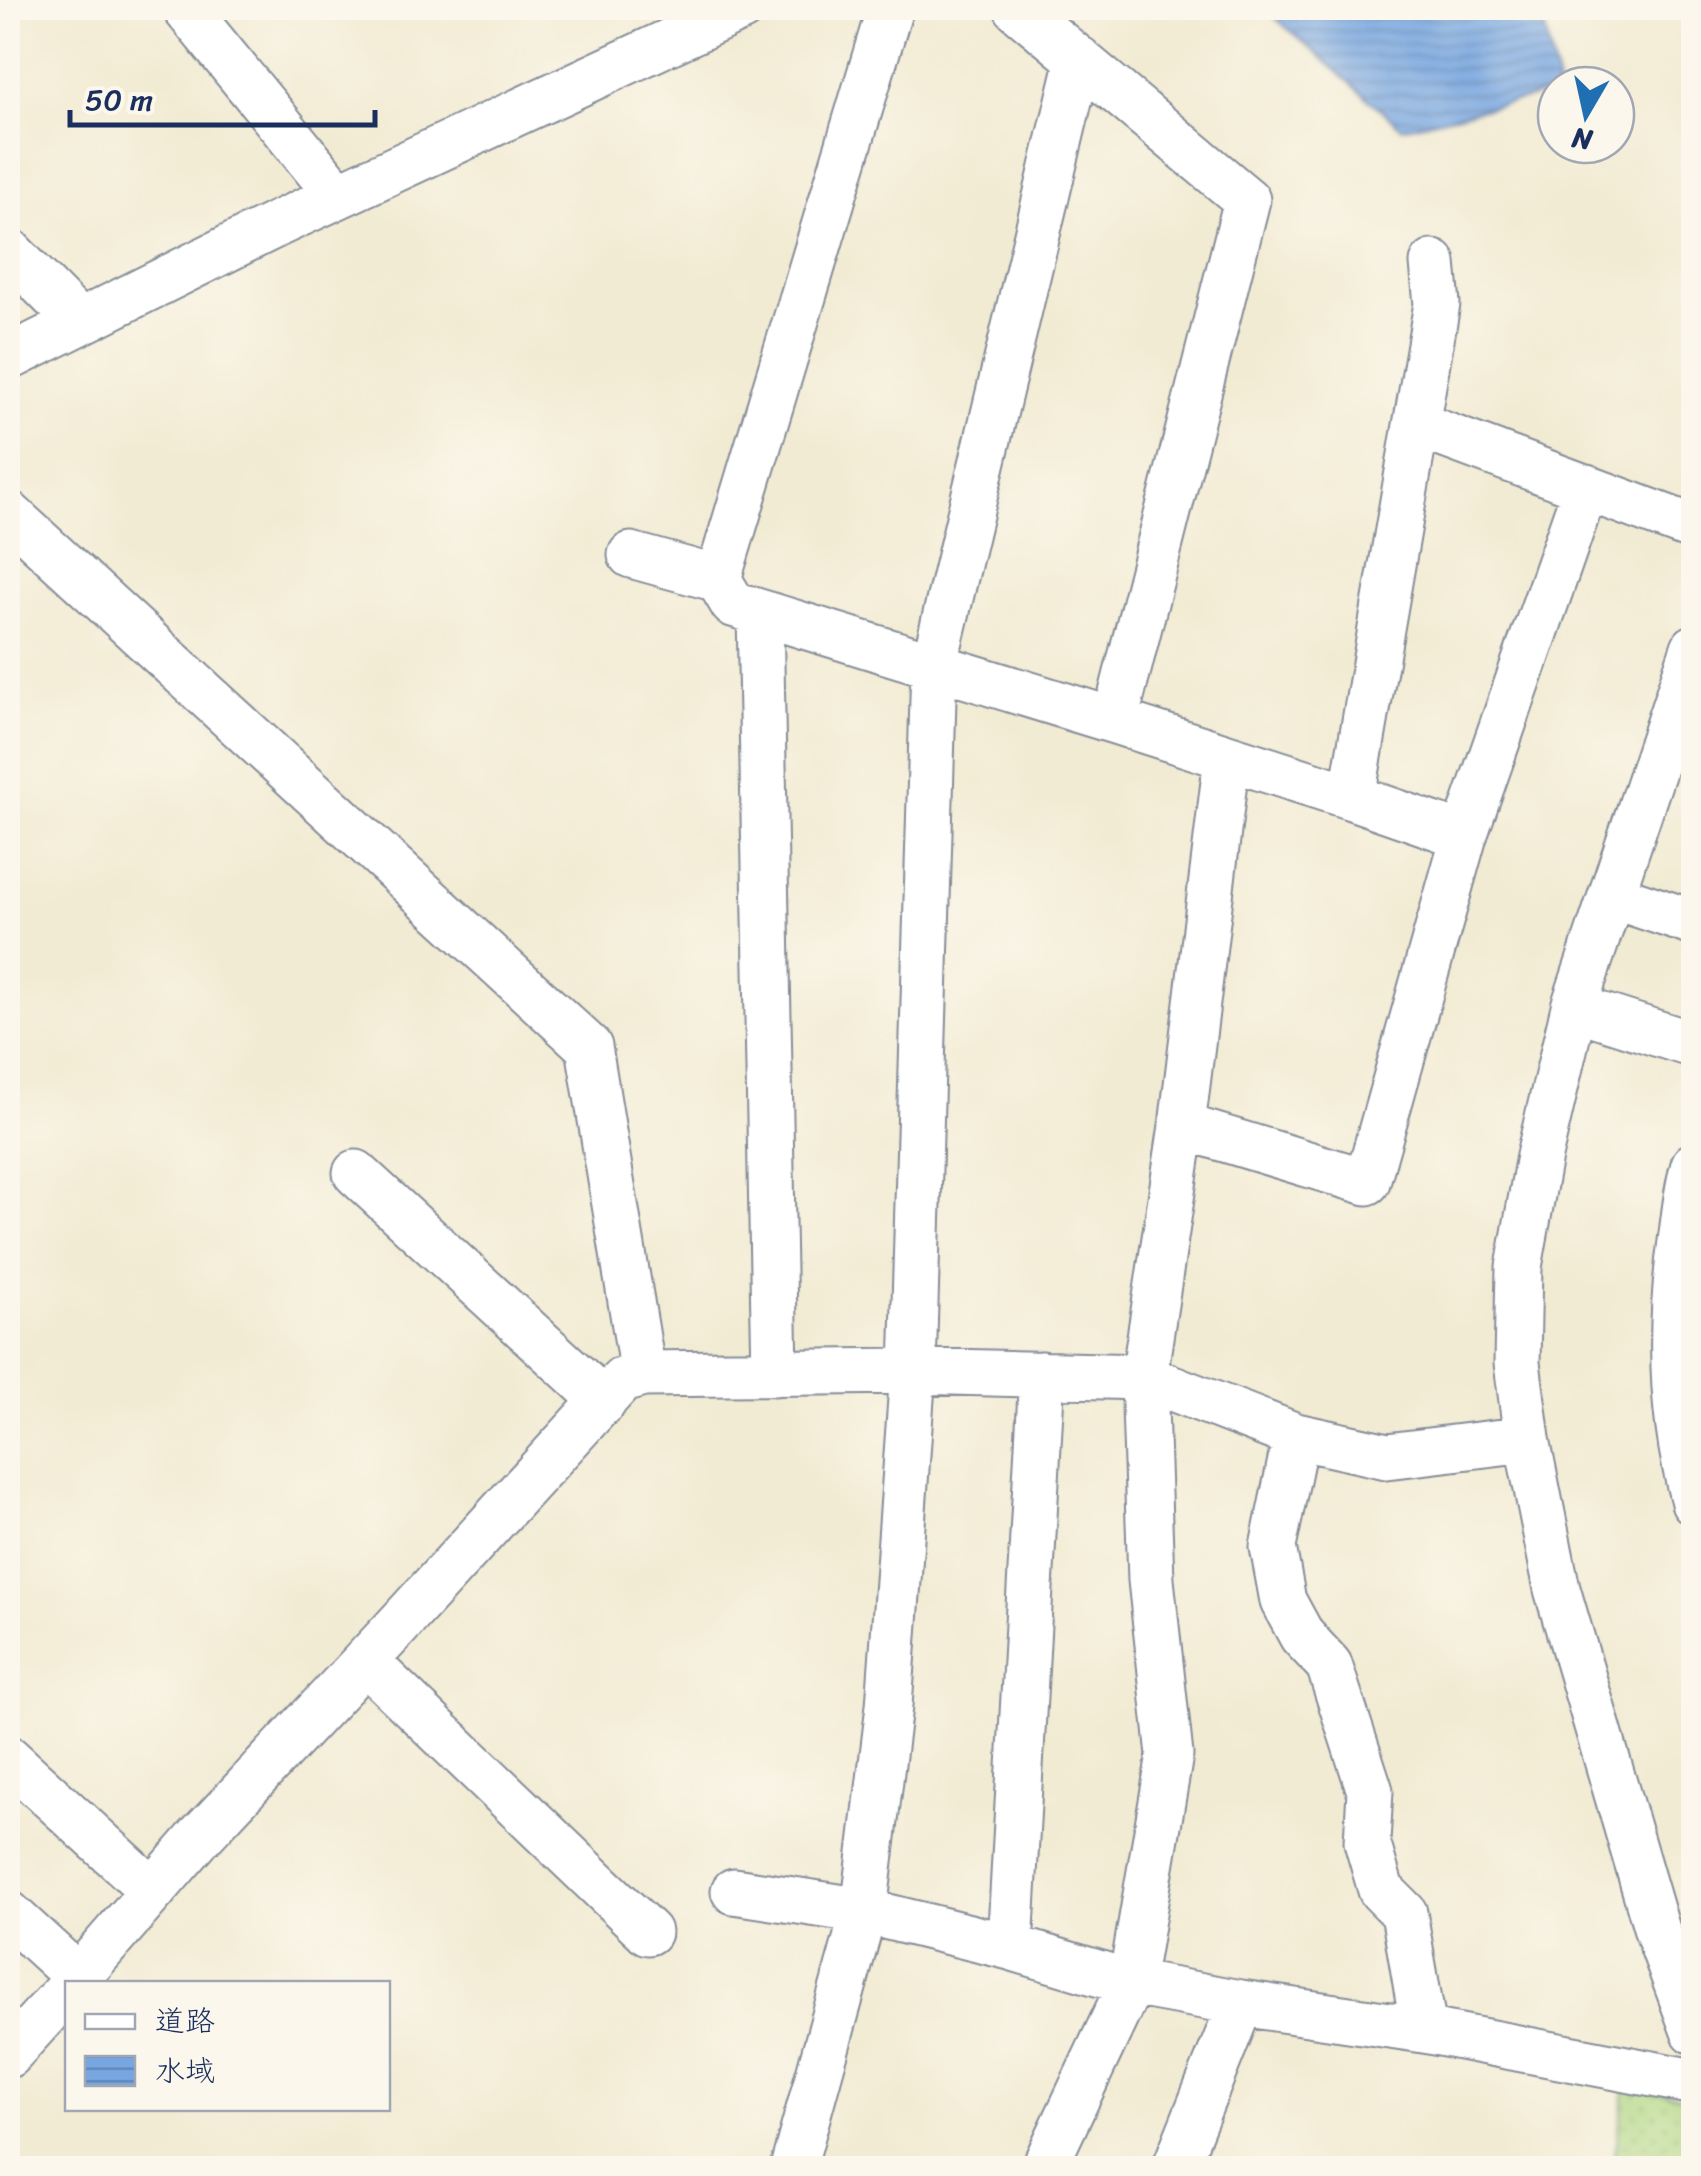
<svg xmlns="http://www.w3.org/2000/svg" width="1701" height="2176" viewBox="0 0 1701 2176" font-family="Sriracha,'Klee One',sans-serif">
<defs>
<pattern id="green-dots" width="8" height="8" patternUnits="userSpaceOnUse" patternTransform="scale(2.5)"><rect width="8" height="8" fill="#add57f"/><path d="M2 2h.1M6 6h.1" fill="none" stroke="#94b770" stroke-width="1.8" stroke-linecap="round"/></pattern>
<pattern id="water-rules" width="6" height="5" patternUnits="userSpaceOnUse" patternTransform="scale(2.5)"><rect width="6" height="5" fill="#77a6e0"/><path d="M0 2.5h6" fill="none" stroke="#6188b9"/></pattern>
</defs>
<rect width="100%" height="100%" fill="#fbf7ec"/>
<filter id="ink" filterUnits="userSpaceOnUse"><feTurbulence type="fractalNoise" baseFrequency=".01" numOctaves="2"/><feDisplacementMap in="SourceGraphic" scale="20" xChannelSelector="R" yChannelSelector="G"/><feConvolveMatrix kernelMatrix="1 2 1 2 8 2 1 2 1" color-interpolation-filters="sRGB"/></filter>
<filter id="wash" filterUnits="userSpaceOnUse"><feTurbulence type="fractalNoise" baseFrequency=".0048" numOctaves="4" result="noise"/><feDisplacementMap in="SourceGraphic" scale="40" xChannelSelector="R" yChannelSelector="G"/><feGaussianBlur stdDeviation="2.25" result="paint"/><feColorMatrix in="noise" values="0 0 0 0 0 0 0 0 0 0 0 0 0 0 0 0 0 1.4 0 .05"/><feComposite in="paint" operator="in"/></filter>
<g filter="url(#wash)">
<rect width="100%" height="100%" fill="#f2ebd3"/>
<path fill="url(#green-dots)" stroke="#64826e" stroke-width="2.5" d="M1626,2085L1693,2100V2168H1613Z"/>
<path fill="url(#water-rules)" stroke="#496a9f" stroke-width="2.5" d="M1264,8H1540L1558,85H1556V92L1402,128Z"/>
</g>
<g filter="url(#ink)">
<g fill="none" stroke-linecap="round" stroke-linejoin="round">
<g stroke="#868d98" stroke-width="49">
<path id="minor" d="M185,8L338,195
M890,8L718,579L733,604L1115,721L1352,797L1464,836
M1017,8L1247,200L1115,721
M8,250L79,322
M8,358L277,224L742,8
M1418,425L1694,528
M8,513L589,1047L643,1374
M631,555L718,579
M760,613L775,1373
M1694,648L1574,1007L1539,1156L1519,1267L1517,1363L1527,1439L1557,1589L1657,1930L1694,2031
M1352,797L1437,304L1433,263
M1613,896L1694,923
M1574,1007L1694,1045
M1182,1126L1367,1182L1464,836L1586,487
M1694,1165C1687,1188 1685,1211 1682,1234C1669,1323 1670,1415 1694,1502
M356,1173L604,1401
M1296,1436L1273,1547L1283,1601L1302,1636L1329,1665L1370,1791L1367,1842L1381,1890L1404,1913L1424,2030
M365,1661L648,1932
M8,1758L153,1891
M734,1891L864,1911L1010,1947L1131,1983L1241,2003L1424,2030L1694,2082
M8,1913L78,1977
M1010,1947L1042,1374
M72,1984L198,1839L392,1632L622,1380L643,1374L913,1371L1144,1377L1296,1436L1387,1456L1527,1439
M8,2055L68,1989
M793,2168L864,1911L889,1706L913,1371L934,665L1079,59
M1044,2168L1131,1983L1170,1755L1151,1580L1144,1377L1182,1126L1227,757
M1175,2168L1241,2003"/>
</g>
<use href="#minor" stroke="#fff" stroke-width="45"/>
</g>
</g>
<rect width="1701" height="2176" fill="none" stroke="#fbf7ec" stroke-width="40"/>
<rect x="65" y="1981" width="325" height="130" fill="#fbf7ec" stroke="#a1a7b3" stroke-width="2.5"/>
<rect x="85" y="2014" width="50" height="15" fill="#ffffff" stroke="#a1a7b3" stroke-width="2.5"/>
<text x="155" y="2031" font-size="30" fill="#1b2f5e">道路</text>
<rect x="85" y="2056" width="50" height="30" fill="url(#water-rules)" stroke="#a1a7b3" stroke-width="2.5"/>
<text x="155" y="2081" font-size="30" fill="#1b2f5e">水域</text>
<g transform="translate(1586 115) rotate(189)"><circle r="48" fill="#fbf7ec" stroke="#a1a7b3" stroke-width="2.5"/>
<path d="M0-8L18 38L0 25L-18 38Z" fill="#1f6fb2"/>
<text y="-15" font-size="28" font-weight="bold" text-anchor="middle" fill="#1b2f5e">N</text>
</g>
<path d="M70 110v15h305v-15" fill="none" stroke="#1b2f5e" stroke-width="5"/>
<text x="85" y="110" font-size="30" fill="#1b2f5e" stroke="#fbf7ec" stroke-width="8" paint-order="stroke">50 m</text>
</svg>
